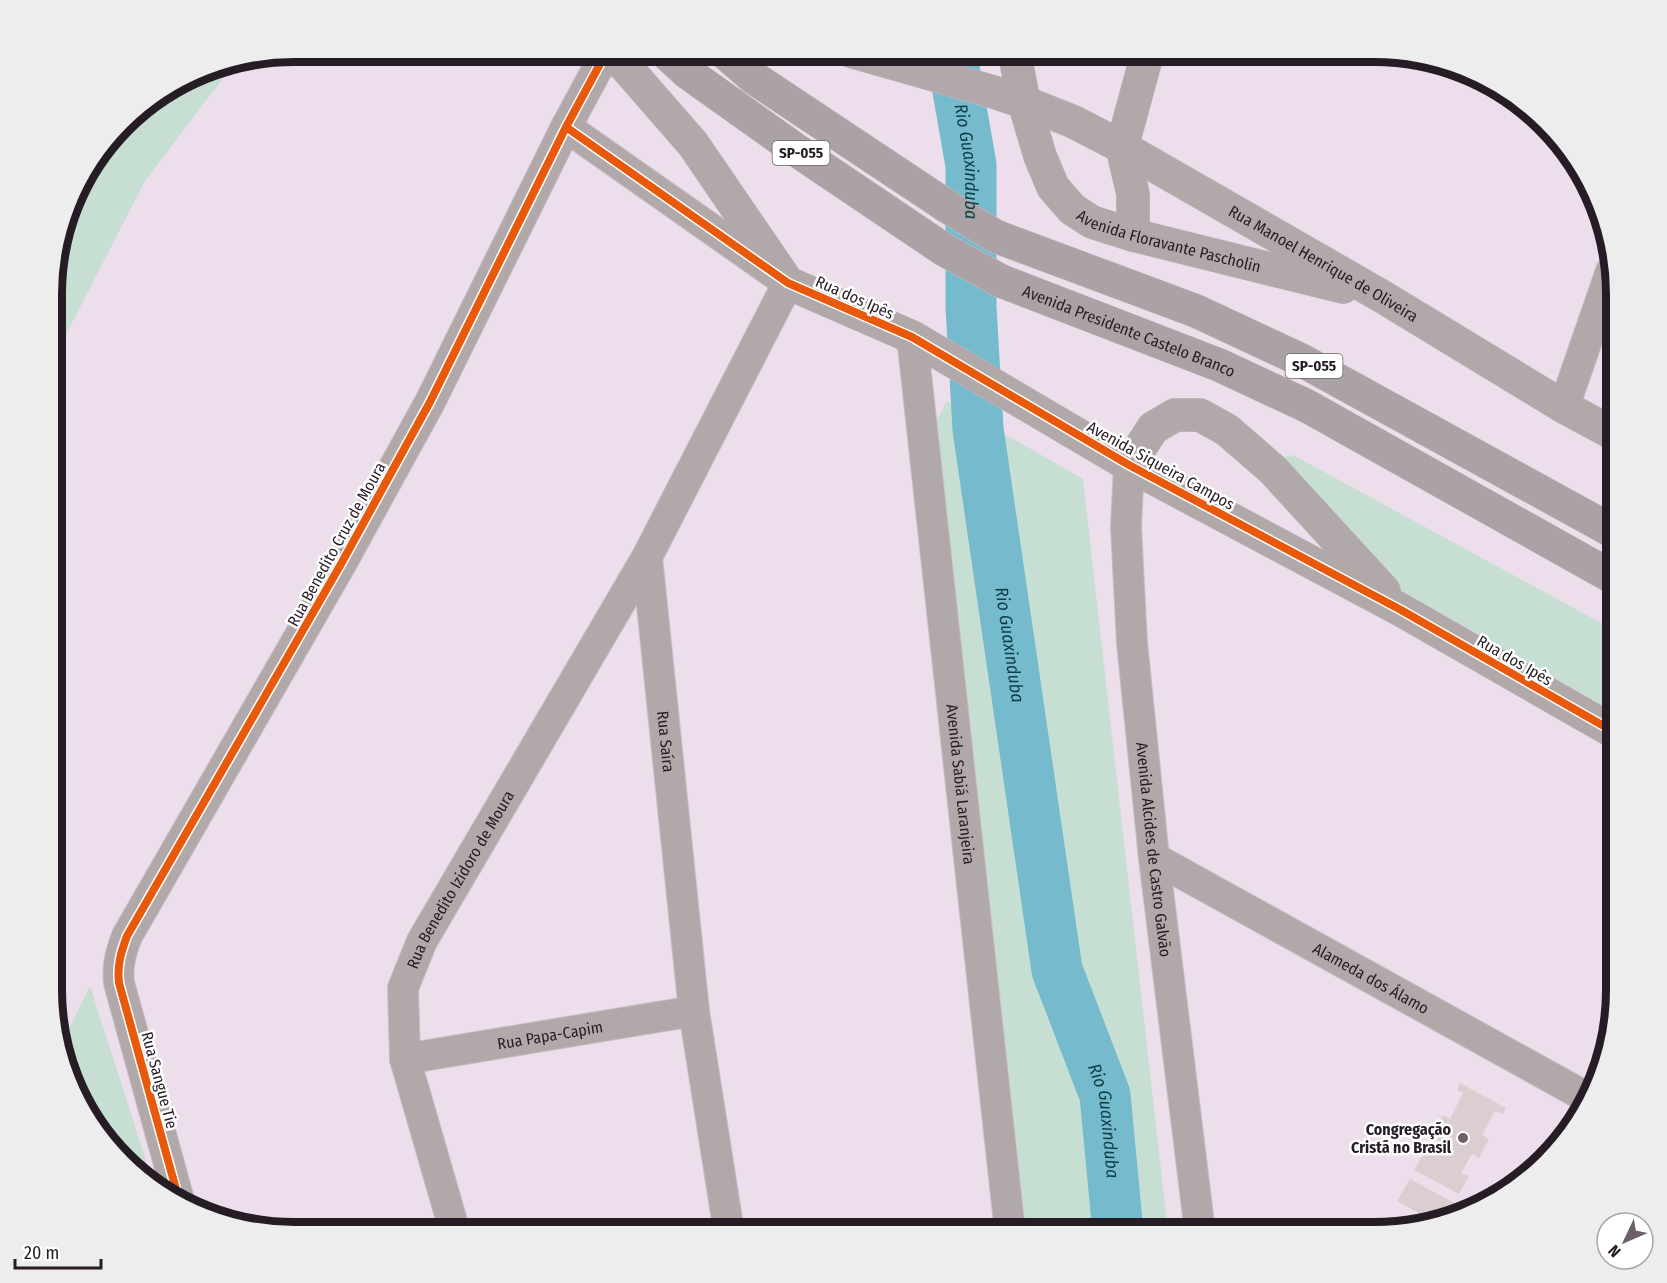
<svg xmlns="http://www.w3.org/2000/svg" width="1667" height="1283" viewBox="0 0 1667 1283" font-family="'Fira Sans Condensed',sans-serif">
<rect width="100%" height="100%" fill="#eddeeb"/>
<path fill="#c7dfd2" d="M237,60L145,181L56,354L64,556L52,575L53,262L83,173L134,111L215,64Z
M947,401L1083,479L1168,1232H1023L931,430Z
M1293,455L1616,631V717L1409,602L1279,458Z
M90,986L154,1185L134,1172L76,1097L62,1043Z"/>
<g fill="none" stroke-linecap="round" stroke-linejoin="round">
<path stroke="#75bbcd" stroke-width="51" id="s1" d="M951,51L971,165V307L978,429L1057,970L1105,1095L1118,1232"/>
</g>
<path fill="#dbced1" d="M1460,1083L1506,1108L1503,1114L1495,1111L1482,1135L1489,1139L1479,1158L1472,1154L1461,1173L1469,1176L1459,1194L1414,1170L1424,1153L1430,1155L1440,1136L1434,1133L1443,1115L1450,1119L1463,1093L1457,1090Z
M1410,1179L1454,1203L1448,1215L1430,1219L1397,1201Z"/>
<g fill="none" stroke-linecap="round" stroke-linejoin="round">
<g stroke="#c8bdc7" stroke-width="32">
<g id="minor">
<path id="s2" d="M566,127L788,283L647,557L694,1011L729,1232"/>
<path id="s3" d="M912,337L1010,1232"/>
<path d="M1564,407L1611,271"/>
<path id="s4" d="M1129,465L1126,527L1132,643L1154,858L1200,1232"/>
<path id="s5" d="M1154,858L1588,1098"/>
<path id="s6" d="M405,1059L694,1011"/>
<path d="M179,1200L119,983C117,965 121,952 127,936L341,564L430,402L566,127L607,51"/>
<path id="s7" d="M455,1232L405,1059L403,988L422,941L647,557"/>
</g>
</g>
<g stroke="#c8bdc7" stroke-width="34">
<g id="tertiary">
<path d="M612,51L693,144L788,283L912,337L1129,465L1401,610L1616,733"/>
<path id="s8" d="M850,51L997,93L1024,102L1074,122L1122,147L1383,297L1564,407L1616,435"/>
<path id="s9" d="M1024,102L1040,156L1053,187L1072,209L1092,222L1133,235L1343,287"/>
<path d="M1133,235V194L1122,147L1148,51"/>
<path d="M1129,465L1153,428L1175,415H1200L1227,430L1273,470L1384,591"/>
</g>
</g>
<g stroke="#c8bdc7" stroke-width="34">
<path id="secondary" d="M1014,51L1024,102"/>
</g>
<g stroke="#c8bdc7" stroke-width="34">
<g id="primary">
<path id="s10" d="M664,51L688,73L799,152L943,249L1001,281L1219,365L1307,406L1616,579"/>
<path d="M723,51L754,78L948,207L995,236L1196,311L1301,360L1616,533"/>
</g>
</g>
<use href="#minor" stroke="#b1a8aa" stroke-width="30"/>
<use href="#tertiary" stroke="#b1a8aa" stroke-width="33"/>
<use href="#secondary" stroke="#b1a7aa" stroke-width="33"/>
<use href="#primary" stroke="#aaa2a4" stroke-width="33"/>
<g stroke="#fff" stroke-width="11">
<path id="cycleway" d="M566,127L788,283L912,337L1129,465L1401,610L1616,733
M179,1200L119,983C117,965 121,952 127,936L341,564L430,402L566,127L607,51"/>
</g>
<use href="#cycleway" stroke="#e8590c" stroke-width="8"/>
</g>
<circle fill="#6c606a" stroke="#fff" stroke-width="2" cx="1463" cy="1138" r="6"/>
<g text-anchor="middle" stroke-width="5" stroke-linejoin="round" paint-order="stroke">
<g fill="#fff" stroke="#676066" stroke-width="1.5">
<rect x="772.5" y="141" width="57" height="24" rx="4.5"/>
<rect x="1285.5" y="354" width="57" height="24" rx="4.5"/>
</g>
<g font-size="15" font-weight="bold" fill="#261c25">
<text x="801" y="158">SP-055</text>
<text x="1314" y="371">SP-055</text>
</g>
<g font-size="16" fill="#261c25" stroke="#fff">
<text dy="6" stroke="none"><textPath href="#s9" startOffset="222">Avenida Floravante Pascholin</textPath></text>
<text dy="6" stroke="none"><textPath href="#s8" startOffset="522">Rua Manoel Henrique de Oliveira</textPath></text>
<text transform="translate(855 297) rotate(24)" y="6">Rua dos Ipês</text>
<text dy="6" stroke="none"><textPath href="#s10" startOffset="546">Avenida Presidente Castelo Branco</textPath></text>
<text transform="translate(1161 465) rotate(29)" y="6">Avenida Siqueira Campos</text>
<text transform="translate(336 544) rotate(-61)" y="6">Rua Benedito Cruz de Moura</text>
<text transform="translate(1515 660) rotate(30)" y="6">Rua dos Ipês</text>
<text dy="6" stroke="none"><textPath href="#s2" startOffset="765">Rua Saíra</textPath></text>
<text dy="6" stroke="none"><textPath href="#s3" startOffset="450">Avenida Sabiá Laranjeira</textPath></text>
<text dy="6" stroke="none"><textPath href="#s4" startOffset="386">Avenida Alcides de Castro Galvão</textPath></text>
<text dy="6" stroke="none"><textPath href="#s7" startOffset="374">Rua Benedito Izidoro de Moura</textPath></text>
<text dy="6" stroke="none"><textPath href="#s5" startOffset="248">Alameda dos Álamo</textPath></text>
<text dy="6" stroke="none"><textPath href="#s6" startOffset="147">Rua Papa-Capim</textPath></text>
<text transform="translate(160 1080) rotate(75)" y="6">Rua Sangue Tie</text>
</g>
<g font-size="16" font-weight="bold" fill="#261c25" stroke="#fff" text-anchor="end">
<text x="1451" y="1135">Congregação<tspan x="1451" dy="18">Cristã no Brasil</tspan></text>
</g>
<g font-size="18" font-style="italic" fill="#0e3f48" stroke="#fff">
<text dy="6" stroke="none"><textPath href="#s1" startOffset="112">Rio Guaxinduba</textPath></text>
<text dy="6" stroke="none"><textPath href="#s1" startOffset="598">Rio Guaxinduba</textPath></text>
<text dy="6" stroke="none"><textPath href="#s1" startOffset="1086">Rio Guaxinduba</textPath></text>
</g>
</g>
<path d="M0 0H1667V1283H0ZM294 62H1374A232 232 0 0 1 1606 294V990A232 232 0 0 1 1374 1222H294A232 232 0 0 1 62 990V294A232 232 0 0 1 294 62Z" fill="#eeedee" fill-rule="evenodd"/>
<path fill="none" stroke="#261c25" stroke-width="8" d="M294 62H1374A232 232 0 0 1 1606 294V990A232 232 0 0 1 1374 1222H294A232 232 0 0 1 62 990V294A232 232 0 0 1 294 62Z"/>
<g transform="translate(1625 1241) rotate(226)"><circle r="28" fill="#ffffff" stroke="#a8a4a8" stroke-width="1.5"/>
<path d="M0-4.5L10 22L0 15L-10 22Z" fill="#6c606a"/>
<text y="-9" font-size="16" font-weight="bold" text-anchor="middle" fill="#261c25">N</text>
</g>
<path d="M15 1259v9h86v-9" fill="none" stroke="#261c25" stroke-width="3"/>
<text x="24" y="1259" font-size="18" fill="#261c25" stroke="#ffffff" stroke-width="4.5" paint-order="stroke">20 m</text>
</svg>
